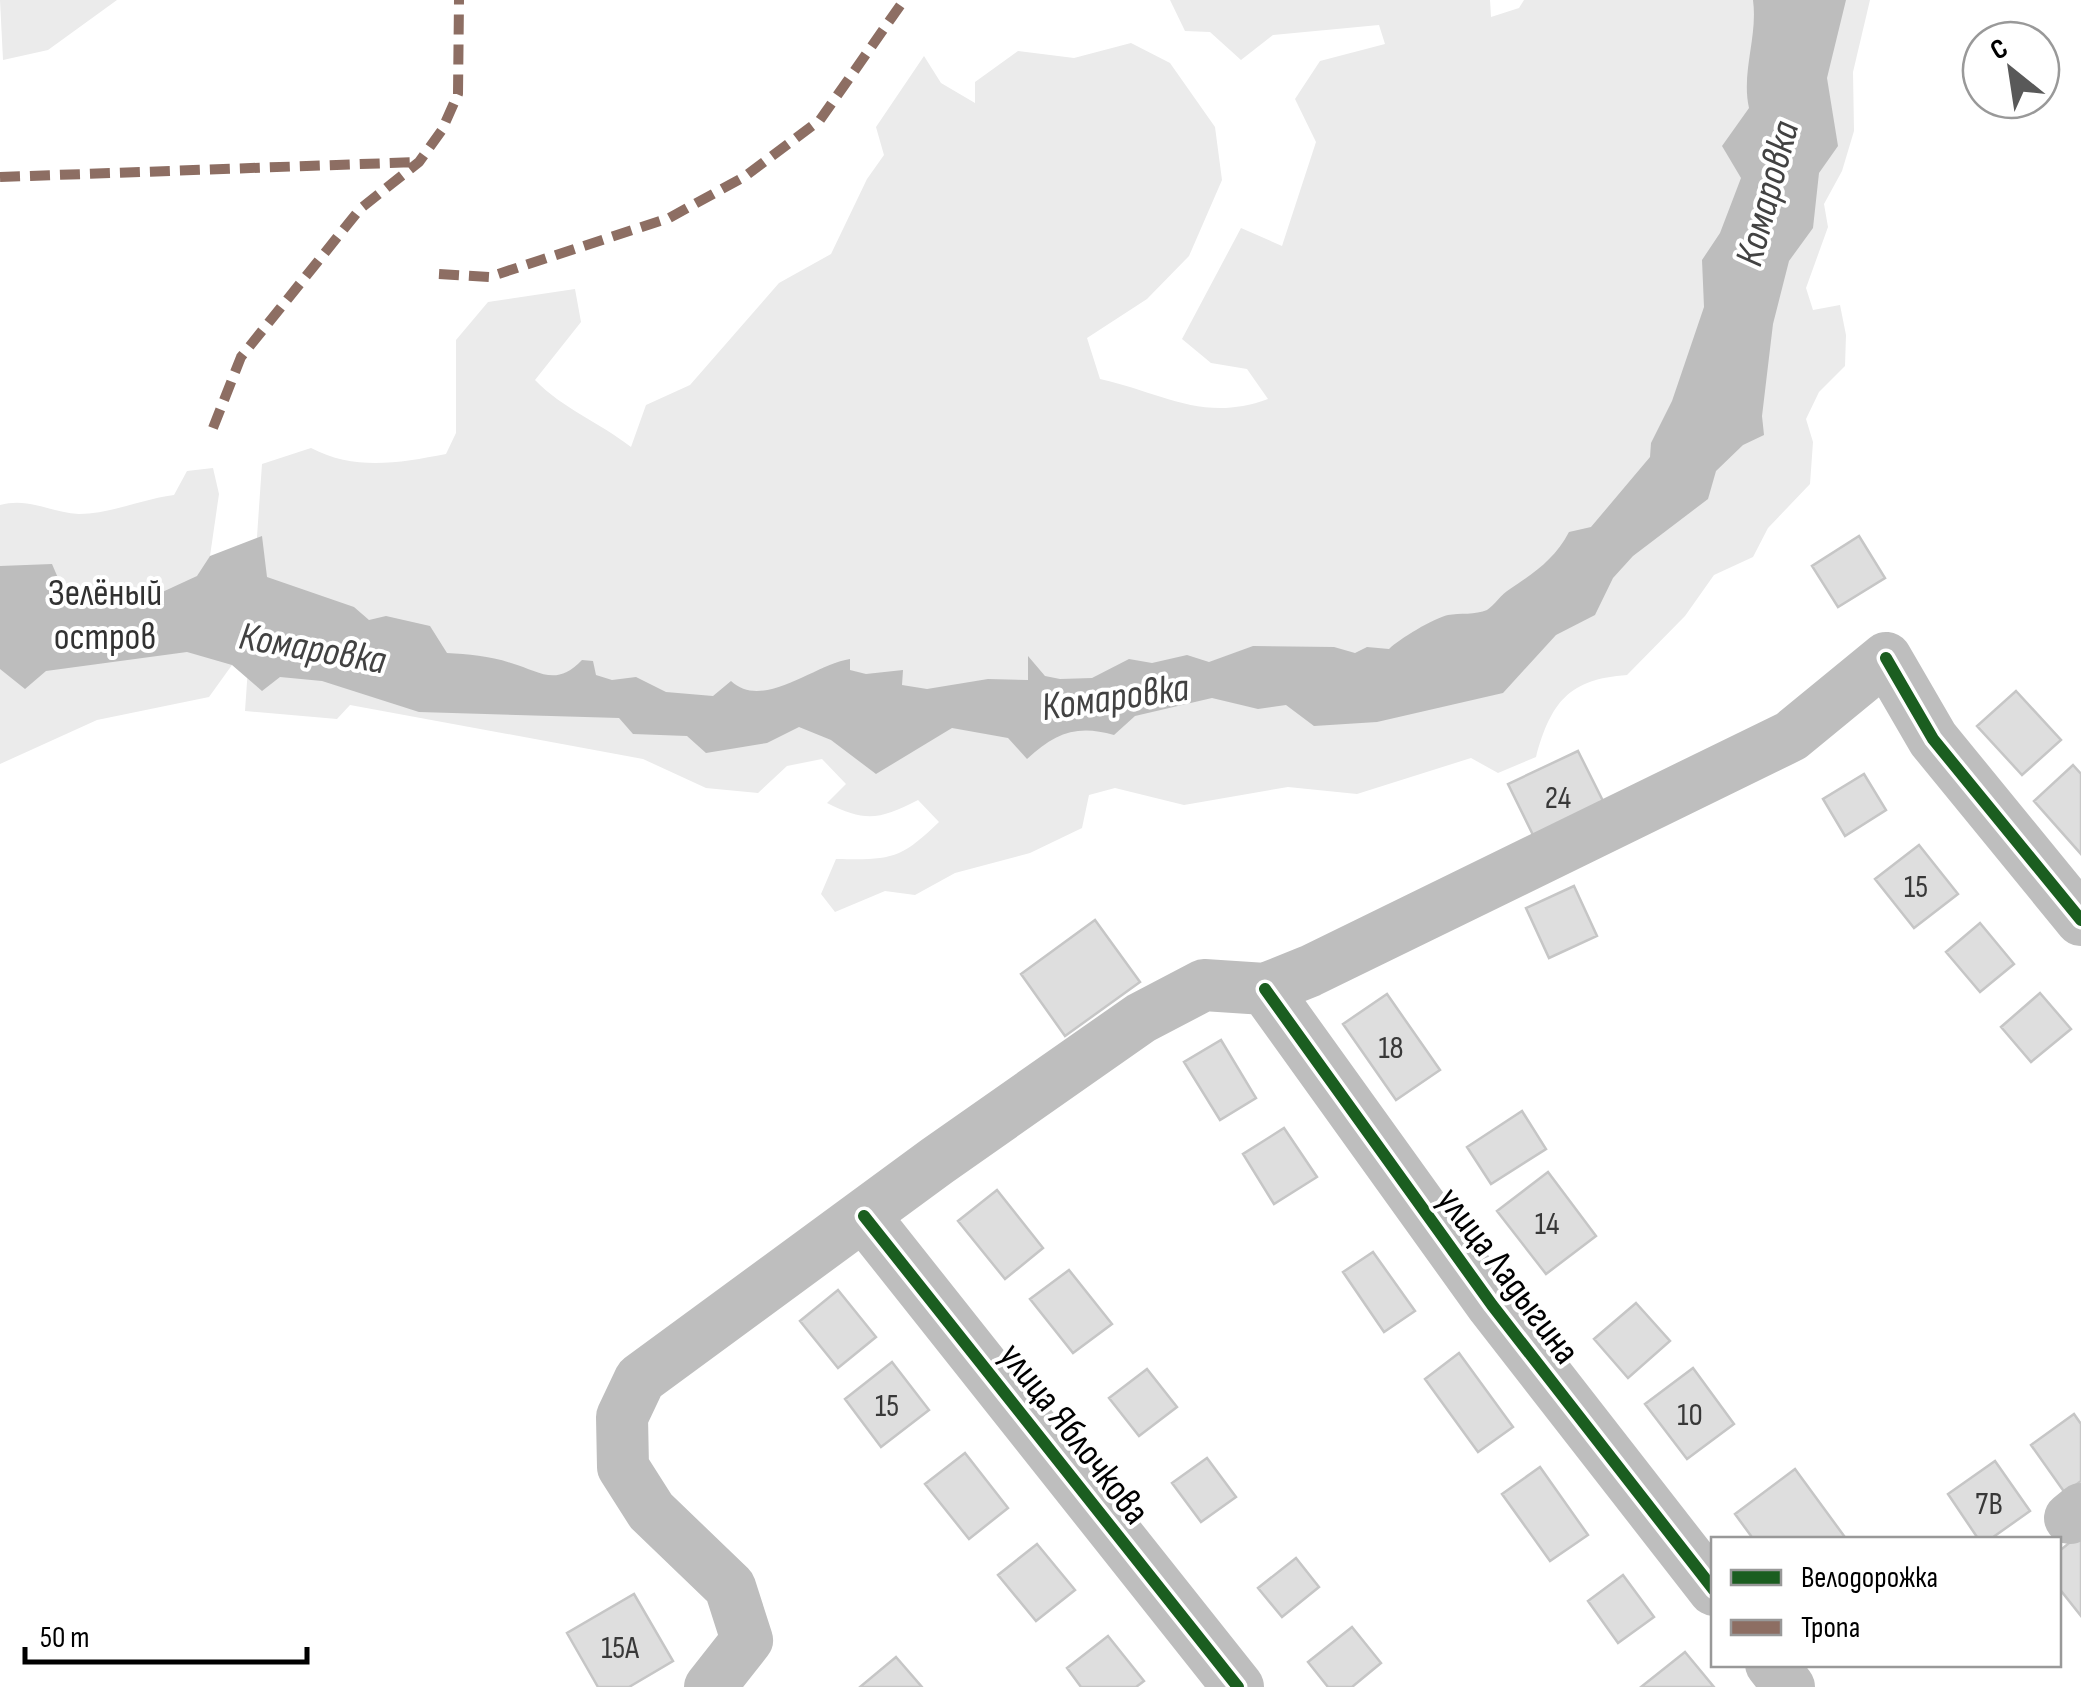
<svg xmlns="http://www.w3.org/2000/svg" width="2081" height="1687" viewBox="0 0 2081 1687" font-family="'Sofia Sans Condensed',sans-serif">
<rect width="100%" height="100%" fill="#fff"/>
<path fill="#ebebeb" d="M0,0H117L48,50L3,60Z
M1170,0H1490L1491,17L1519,8L1524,0H1870L1853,72L1854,131L1842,171L1824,204L1828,227L1806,288L1813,310L1840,305L1846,335L1845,366L1819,392L1806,419L1813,442L1810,484L1768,528L1753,557L1714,575L1685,616L1627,675C1569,679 1551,702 1536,757L1498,773L1471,758L1357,794L1288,787L1184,805L1115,788L1089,795L1082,828L1030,853L955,873L915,895L885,891L835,912L821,894L836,859C890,860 900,860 939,822L918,800C880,819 867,823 827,803L846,784L822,759L787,766L758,793L706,788L643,759L350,705L337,719L245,711L262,464L311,448C355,471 399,463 446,454L456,433V340L488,302L575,289L581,322L535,380C563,409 599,422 631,447L646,405L690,385L779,283L831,254L867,179L884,155L876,127L924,56L941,83L975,103V82L1018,51L1074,58L1131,43L1170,63L1215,127L1222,180L1189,256L1147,299L1087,338L1100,379C1163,393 1203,423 1268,399L1247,369L1211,363L1182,339L1241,228L1282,246L1316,142L1295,99L1320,61L1385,44L1379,25L1273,35L1241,60L1210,32L1185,31Z
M213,468L219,494L210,556L232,665L209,697L97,720L0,764V505C30,497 51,513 79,514C111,514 142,499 174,495L187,471Z"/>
<path fill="#bdbdbd" d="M1753,0H1846L1827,78L1838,146L1819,173L1813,228L1789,261L1773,324L1762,416L1764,435L1743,445L1716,471L1708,499L1633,556L1613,578L1595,615L1556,635L1503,693L1377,722L1314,726L1286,705L1258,709L1212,698L1135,716L1114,735C1077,724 1055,733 1027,759L1008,738L952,728L876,774L831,740L799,727L767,743L706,753L687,736L633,734L619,718L419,712L322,681L280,677L262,691L232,665L187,652L46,671L25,689L0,669V566L52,564L58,578L73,592L145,600L197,576L210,556L262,536L267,577L354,607L369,620L386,616L430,626L447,653C468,654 490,656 511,663C541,672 556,687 582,660L593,661L596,675L612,680L636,677L666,692L713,696L731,681C763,711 815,664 850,659V670L866,674L903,670L902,685L927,689L988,679L1028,680V656L1045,676L1060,679L1092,678L1129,659L1152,663L1187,655L1209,662L1253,646L1334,647L1355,653L1367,647L1389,649C1399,639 1434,618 1448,615C1459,613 1476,615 1487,610C1495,605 1501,594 1510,589C1534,573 1555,559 1569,532L1591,527L1650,457L1651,443L1672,401L1704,307L1702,260L1720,233L1741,178L1722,146L1749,108C1741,72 1758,37 1753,0Z"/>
<path fill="#dedede" stroke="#c6c6c6" stroke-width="2.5" d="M1859,536L1885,578L1838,607L1812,566Z
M2016,691L2061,740L2022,775L1977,726Z
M1578,751L1607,809L1537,843L1508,784Z
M2073,765L2081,774V854L2034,801Z
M1864,774L1886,810L1845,836L1823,799Z
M1919,845L1958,894L1914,928L1875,879Z
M1574,886L1597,936L1549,958L1526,908Z
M1095,920L1140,982L1065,1036L1021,974Z
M1980,923L2014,964L1980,992L1946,952Z
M2040,993L2071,1029L2031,1062L2001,1027Z
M1387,994L1440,1070L1396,1100L1343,1024Z
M1221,1040L1256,1098L1220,1120L1184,1062Z
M1522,1111L1546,1149L1491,1184L1467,1147Z
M1284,1128L1317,1177L1274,1204L1243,1154Z
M1548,1172L1596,1236L1546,1274L1497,1211Z
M997,1190L1043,1248L1005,1279L958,1221Z
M1373,1252L1415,1311L1384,1332L1343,1272Z
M1069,1270L1112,1324L1073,1353L1030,1299Z
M838,1290L876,1337L838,1368L800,1321Z
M1636,1303L1670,1341L1628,1378L1594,1339Z
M1459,1353L1513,1427L1478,1452L1425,1379Z
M892,1362L929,1410L881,1447L845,1399Z
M1693,1368L1734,1424L1687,1459L1645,1404Z
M1147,1369L1177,1407L1139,1436L1109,1398Z
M2074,1414L2081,1424V1481L2065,1493L2031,1445Z
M965,1453L1008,1508L969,1539L925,1484Z
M1207,1458L1236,1497L1201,1522L1172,1483Z
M1995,1461L2030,1511L1989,1540H1979L1948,1494Z
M1540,1467L1588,1535L1550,1561L1502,1494Z
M1795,1469L1847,1540H1754L1735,1514Z
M2079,1535L2081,1538V1616L2058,1587V1552Z
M1037,1544L1075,1590L1036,1621L998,1575Z
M1296,1558L1319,1587L1282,1617L1258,1588Z
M1623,1575L1654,1617L1618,1643L1588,1601Z
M634,1594L673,1661L629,1687H598L567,1633Z
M1352,1627L1381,1663L1352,1687H1328L1308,1662Z
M1108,1636L1144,1681L1136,1687H1081L1067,1668Z
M1685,1652L1714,1687H1641Z
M896,1657L922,1687H860Z"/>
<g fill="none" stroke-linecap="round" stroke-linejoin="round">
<path stroke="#bebebe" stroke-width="52" d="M1265,989L1492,1305L1714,1590
M864,1216L1238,1687
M2070,1518L2081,1509
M1771,1664L1789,1687
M710,1687L747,1640L730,1587L651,1511L623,1467L622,1417L640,1379L937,1161L1141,1018L1204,985L1265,989L1310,971L1791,736L1886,658L1933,739L2081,920"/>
<path stroke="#8d6e63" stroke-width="10" stroke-dasharray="20 10" stroke-linecap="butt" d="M0,177L419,162
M439,274L489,277L669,218L744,177L820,120L904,0
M213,428L241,357L360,209L419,162L442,130L458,94L459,0"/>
<g stroke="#fff" stroke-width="19">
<path id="cycleway" d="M1886,658L1933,739L2081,920
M1265,989L1492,1305L1714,1590
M864,1216L1238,1687"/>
</g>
<use href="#cycleway" stroke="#1b5e20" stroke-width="12"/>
</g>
<g text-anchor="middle" stroke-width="8" stroke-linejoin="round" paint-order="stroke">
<g font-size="32" fill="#383838">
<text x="1558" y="808">24</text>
<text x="1916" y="897">15</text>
<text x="1391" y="1058">18</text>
<text x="1547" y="1234">14</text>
<text x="887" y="1416">15</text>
<text x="1690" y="1425">10</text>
<text x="1989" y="1514">7В</text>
<text x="620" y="1658">15А</text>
</g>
<g font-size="38" fill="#313131" stroke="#fff">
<text x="105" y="605">Зелёный<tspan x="105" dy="44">остров</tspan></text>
</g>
<g font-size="38" fill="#000" stroke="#fff">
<text transform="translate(1509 1275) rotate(53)" y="13">улица Ладыгина</text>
<text transform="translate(1075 1433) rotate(52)" y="13">улица Яблочкова</text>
</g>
<g font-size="40" font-style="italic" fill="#424242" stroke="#fff">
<text transform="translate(1766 193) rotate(-75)" y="14">Комаровка</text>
<text transform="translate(313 647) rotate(10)" y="14">Комаровка</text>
<text transform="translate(1115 696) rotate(-8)" y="14">Комаровка</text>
</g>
</g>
<rect x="1711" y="1537" width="350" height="130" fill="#ffffff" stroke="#999999" stroke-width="2.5"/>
<rect x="1731" y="1570" width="50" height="15" fill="#1b5e20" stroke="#999999" stroke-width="2.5"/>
<text x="1801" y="1587" font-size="30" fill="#000000">Велодорожка</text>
<rect x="1731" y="1620" width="50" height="15" fill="#8d6e63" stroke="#999999" stroke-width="2.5"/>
<text x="1801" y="1637" font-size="30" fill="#000000">Тропа</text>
<g transform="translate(2011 70) rotate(330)"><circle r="48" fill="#ffffff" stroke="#999999" stroke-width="2.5"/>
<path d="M0-8L18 38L0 25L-18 38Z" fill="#595959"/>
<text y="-15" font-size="28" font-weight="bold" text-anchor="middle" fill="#000000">С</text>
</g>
<path d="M25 1647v15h282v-15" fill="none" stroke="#000000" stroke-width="5"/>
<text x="40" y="1647" font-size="30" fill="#000000" stroke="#ffffff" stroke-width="8" paint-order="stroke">50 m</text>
</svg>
